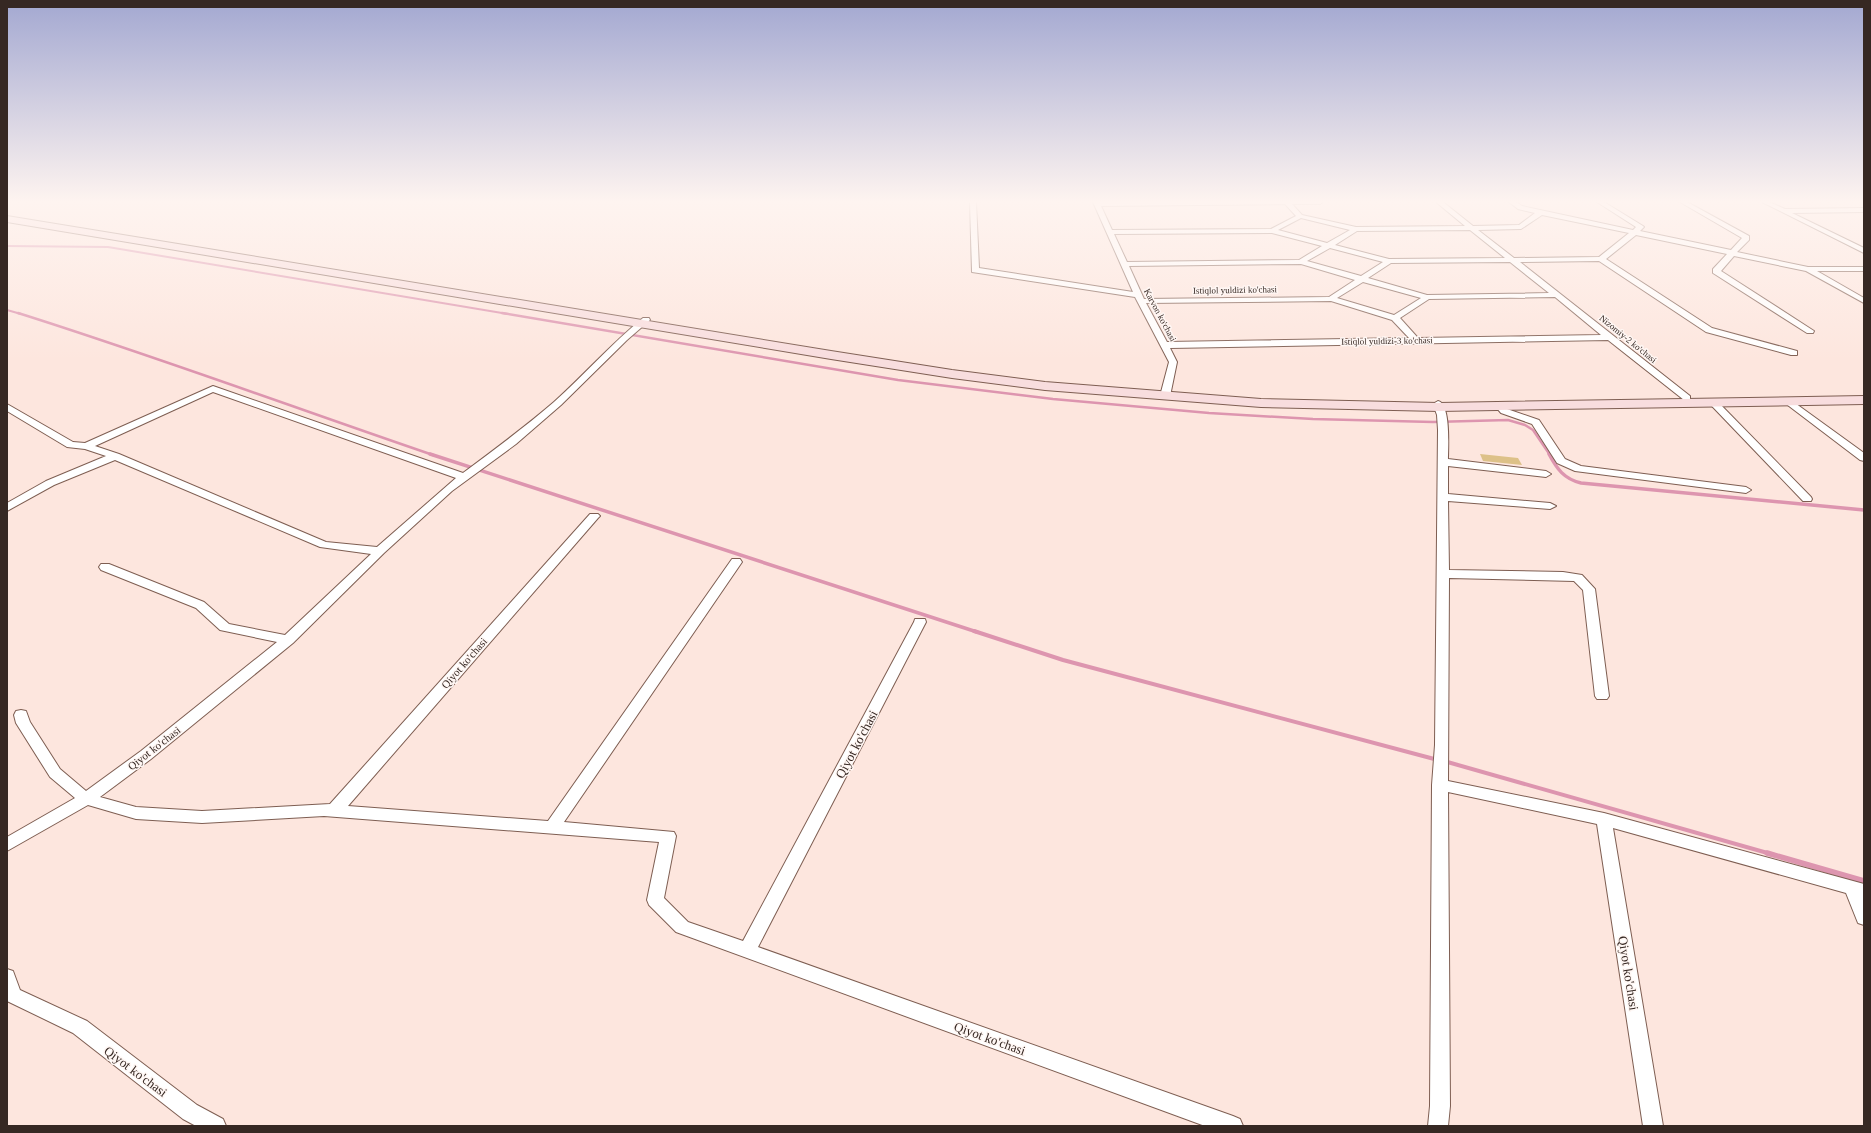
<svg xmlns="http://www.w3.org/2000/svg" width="1871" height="1133" viewBox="0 0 1871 1133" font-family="Georgia,serif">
<rect width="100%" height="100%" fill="#fde6de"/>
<path fill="#ddc188" d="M1480,454L1518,458L1522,465L1483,461Z"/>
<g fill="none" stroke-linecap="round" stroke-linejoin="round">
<path stroke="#dd95af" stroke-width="2" d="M7,246L108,247L508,314
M7,310L21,314"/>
<path stroke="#dd95af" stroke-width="2.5" d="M18,313C158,357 295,408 433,455
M502,313L898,380L1053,399L1209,413L1313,419L1433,422L1508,420L1525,425L1533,430L1550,455"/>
<path stroke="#dd95af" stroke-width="3.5" d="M430,454L977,632
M1549,454C1557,469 1564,479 1581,483L1864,510"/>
<path stroke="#dd95af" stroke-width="4" d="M974,631L1063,660L1438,760
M1444,761L1771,854"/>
<path stroke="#dd95af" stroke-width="5.5" d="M1767,853L1864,881"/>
<g stroke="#7e5e52" stroke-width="2">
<path id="minor" d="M970,202H976L979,268L1133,292L1093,202H1323L1320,204H1292L1302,215L1356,227L1465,226L1436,202H1443L1473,226L1519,225L1535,213L1518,209L1509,202H1516L1522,206L1633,230L1636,227L1597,202H1604L1643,226L1644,227L1640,231L1731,250L1742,238L1680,202H1687L1749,236V240L1737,252L1808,267H1864V271H1817L1864,298V303L1806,271L1734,256L1721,271L1814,331L1813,333H1807L1713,273V269L1727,254L1636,235L1606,259L1712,328L1797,351V355H1791L1706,332L1599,261L1520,262L1690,396V400H1684L1608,340L1170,348L1177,362L1170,396L1165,399L1160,396L1169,362L1135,297L972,272ZM1285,204L1296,216L1271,229L1112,230L1101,206ZM1542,215L1629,233L1599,257L1514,258L1478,230L1521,229ZM1301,218L1350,230L1327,243L1278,230ZM1470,230L1505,258L1389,259L1335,245L1357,231ZM1272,233L1322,246L1299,260L1127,262L1114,234ZM1330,248L1383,262L1361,276L1307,261ZM1510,262L1549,293L1427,295L1368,278L1391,263ZM1301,264L1355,280L1329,297L1144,299L1129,266ZM1363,282L1421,298L1394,315L1337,298ZM1555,297L1601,335L1418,338L1400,318L1429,299ZM1331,301L1392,320L1409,338L1167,342L1146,303Z
M1762,202H1769L1785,209L1864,208V212L1792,213L1864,248V253Z
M643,318H649L650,320L627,340L561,405L516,444L452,491L384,553L293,643L151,759L100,797L136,807L202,811L330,804L590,514H598L600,516L598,518L348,806L548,821L732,559H740L742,562L564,822L674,832L676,836L664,898L688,922L743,941L914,622L915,619H925L926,622L758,947L1233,1116L1240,1119L1243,1126H1205L676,932L649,905L647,900L659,842L324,816L202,823L136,819L88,805L7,851V837L75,798L50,777L16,723L14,715L16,711L21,710L26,711L30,722L60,769L86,791L141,751L277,642L220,630L196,608L101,570L99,567L101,564H109L204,602L229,624L285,635L371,554L320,547L115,460L54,485L7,511V503L46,481L106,456L85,449L67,447L7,411V404L73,442L85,443L213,386L463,473C494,450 525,427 554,402C584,375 611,344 643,318ZM213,392L456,478L377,547L326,542L119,454L95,446Z
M1788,398L1864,453V461L1860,460L1785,403L1783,401Z
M1713,399L1716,400L1811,497L1812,499L1811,501H1803L1710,404V400Z
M1438,401C1451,404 1448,448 1448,459L1546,471L1551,474L1546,477L1448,466V494L1550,503L1556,506L1550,509L1448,501L1449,570L1563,572L1582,575L1595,589L1609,696L1607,699H1597L1595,696L1583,590L1574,581L1449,578L1448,781L1604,813L1864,884V925L1858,923L1846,893L1613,828L1663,1126H1643L1597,824L1448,792L1450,1106L1448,1126H1428L1430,1106L1432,785L1435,745L1438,430L1437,415L1433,404Z
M1500,403L1503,404L1507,409L1539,420L1565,459L1581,466L1746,487L1751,490L1746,493L1575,471L1557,463L1532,424L1501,413L1495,406Z
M7,969L13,971L20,990L87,1021L197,1105L223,1119L226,1126H196L183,1119L73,1033L7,1001Z"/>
</g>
<g stroke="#7e5e52" stroke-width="2">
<path id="secondary" d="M7,216L831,351L952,370L1045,382L1261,399L1439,403L1864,396V404L1439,411L1261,407L1045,390L952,378L831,359L7,222Z"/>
</g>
<use href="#minor" fill="#fff" fill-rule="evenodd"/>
<use href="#secondary" fill="#f8ddde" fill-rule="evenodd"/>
</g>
<linearGradient id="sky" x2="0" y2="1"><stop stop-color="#a3a8d1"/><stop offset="0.56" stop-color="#fef4f0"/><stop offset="1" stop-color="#fef4f0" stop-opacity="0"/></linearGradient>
<rect width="1871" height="360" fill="url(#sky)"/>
<g text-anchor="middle" stroke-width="3" stroke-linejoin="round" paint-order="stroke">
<g font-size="9" fill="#362823" stroke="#fff7f4">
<text transform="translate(1235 290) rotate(-1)" y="3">Istiqlol yuldizi ko'chasi</text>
<text transform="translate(1160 315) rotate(62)" y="3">Karvon ko'chasi</text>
<text transform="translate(1628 339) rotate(39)" y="3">Nizomiy-2 ko'chasi</text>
<text transform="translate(1387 341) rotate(-1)" y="3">Istiqlol yuldizi-3 ko'chasi</text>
</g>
<g font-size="11" fill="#362823" stroke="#fff7f4">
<text transform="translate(464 663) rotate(-49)" y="4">Qiyot ko'chasi</text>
<text transform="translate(154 748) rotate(-38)" y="4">Qiyot ko'chasi</text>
</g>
<g font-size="13" fill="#362823" stroke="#fff7f4">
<text transform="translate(856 744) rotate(-62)" y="5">Qiyot ko'chasi</text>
<text transform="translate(1629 973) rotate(81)" y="5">Qiyot ko'chasi</text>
<text transform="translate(990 1038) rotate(20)" y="5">Qiyot ko'chasi</text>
<text transform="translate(136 1071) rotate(37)" y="5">Qiyot ko'chasi</text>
</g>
</g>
<rect width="1871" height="1133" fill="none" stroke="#362823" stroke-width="16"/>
</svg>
